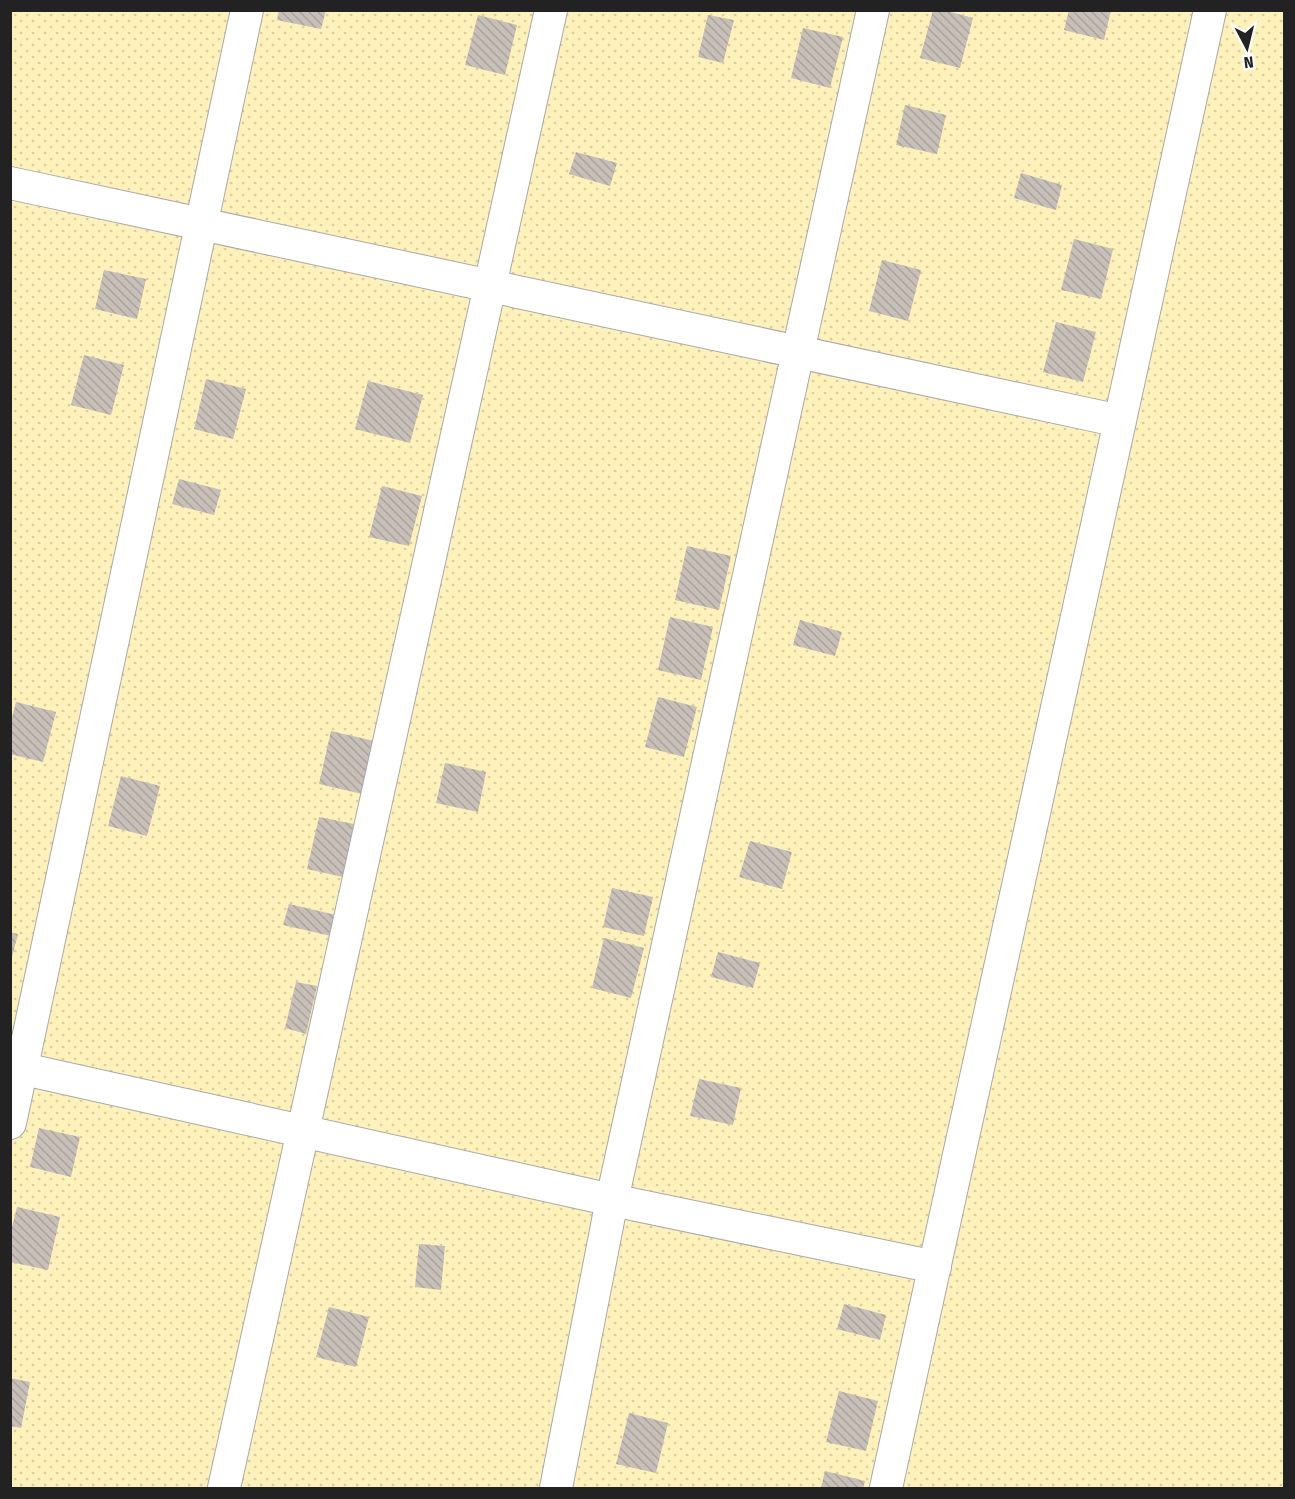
<svg xmlns="http://www.w3.org/2000/svg" width="1295" height="1499" viewBox="0 0 1295 1499" font-family="'Fira Sans Condensed',sans-serif">
<defs>
<pattern id="sand-dots" width="8" height="8" patternUnits="userSpaceOnUse" patternTransform="scale(1.5)"><rect width="8" height="8" fill="#fff1ba"/><path d="M2 2h.1M6 6h.1" fill="none" stroke="#dacea0" stroke-width="1.8" stroke-linecap="round"/></pattern>
<pattern id="building-back-hatch" width="6" height="6" patternUnits="userSpaceOnUse" patternTransform="scale(1.5)"><rect width="6" height="6" fill="#c7bfb8"/><path d="M-1 5l2 2M0 0l6 6M5-1l2 2" fill="none" stroke="#aba49e"/></pattern>
</defs>
<rect width="100%" height="100%" fill="#f2efe9"/>
<path fill="url(#sand-dots)" d="M11,11H1284V1488H11Z"/>
<path fill="url(#building-back-hatch)" d="M279,10H326L321,29L277,20Z
M933,10H943L973,18L960,68L920,58Z
M1069,10H1111L1104,40L1064,30Z
M478,15L517,25L505,75L465,65Z
M708,15L734,20L723,63L698,57Z
M803,28L843,37L830,88L791,78Z
M905,105L946,115L937,154L896,145Z
M576,152L617,163L610,186L569,174Z
M1021,173L1062,185L1056,210L1014,198Z
M1074,239L1113,249L1101,299L1061,290Z
M882,260L921,270L908,321L869,311Z
M104,270L146,279L137,319L95,309Z
M1056,322L1096,332L1083,382L1043,372Z
M84,355L124,365L111,415L71,405Z
M206,379L246,389L233,439L194,429Z
M368,381L423,395L410,443L355,429Z
M179,479L221,490L214,515L172,504Z
M382,486L422,496L409,546L369,537Z
M687,546L731,556L719,610L675,600Z
M670,617L713,627L701,680L658,670Z
M800,620L842,632L835,656L793,645Z
M658,697L697,707L684,757L645,747Z
M16,702L56,712L43,762L10,754V725Z
M331,731L374,741L362,794L319,784Z
M445,763L486,772L478,812L436,803Z
M121,776L160,786L147,836L108,826Z
M319,817L354,824L343,877L307,869Z
M750,841L792,852L782,889L739,877Z
M612,888L653,897L644,936L603,927Z
M289,904L336,915L331,936L283,925Z
M10,932L18,934L11,961H10Z
M604,938L644,948L631,998L592,988Z
M718,952L760,963L753,988L711,977Z
M296,982L317,986L306,1034L285,1028Z
M699,1079L741,1088L733,1125L690,1116Z
M39,1128L80,1137L71,1177L30,1167Z
M17,1207L60,1217L48,1270L10,1262V1235Z
M419,1244L445,1246L441,1290L415,1287Z
M844,1304L886,1315L880,1340L837,1329Z
M329,1307L369,1317L356,1367L316,1357Z
M10,1378L30,1382L21,1428L10,1426Z
M839,1391L878,1401L866,1451L826,1442Z
M629,1413L668,1423L656,1473L616,1464Z
M825,1471L865,1481L863,1488H821Z"/>
<g fill="none" stroke-linecap="round" stroke-linejoin="round">
<g stroke="#a9a9a9" stroke-width="34">
<path id="minor" d="M10,183L1120,421
M10,1066L612,1200L935,1267
M10,1123L247,10
M224,1488L551,10
M556,1488L612,1200L873,10
M886,1488L1210,10"/>
</g>
<use href="#minor" stroke="#fff" stroke-width="32"/>
</g>
<rect width="1295" height="1499" fill="none" stroke="#222222" stroke-width="24"/>
<g transform="translate(1247 48) rotate(173)" stroke="#ffffff" stroke-width="4.5" paint-order="stroke">
<path d="M0-4.5L10 22L0 15L-10 22Z" fill="#222222"/>
<text y="-9" font-size="16" font-weight="bold" text-anchor="middle" fill="#222222">N</text>
</g>
</svg>
